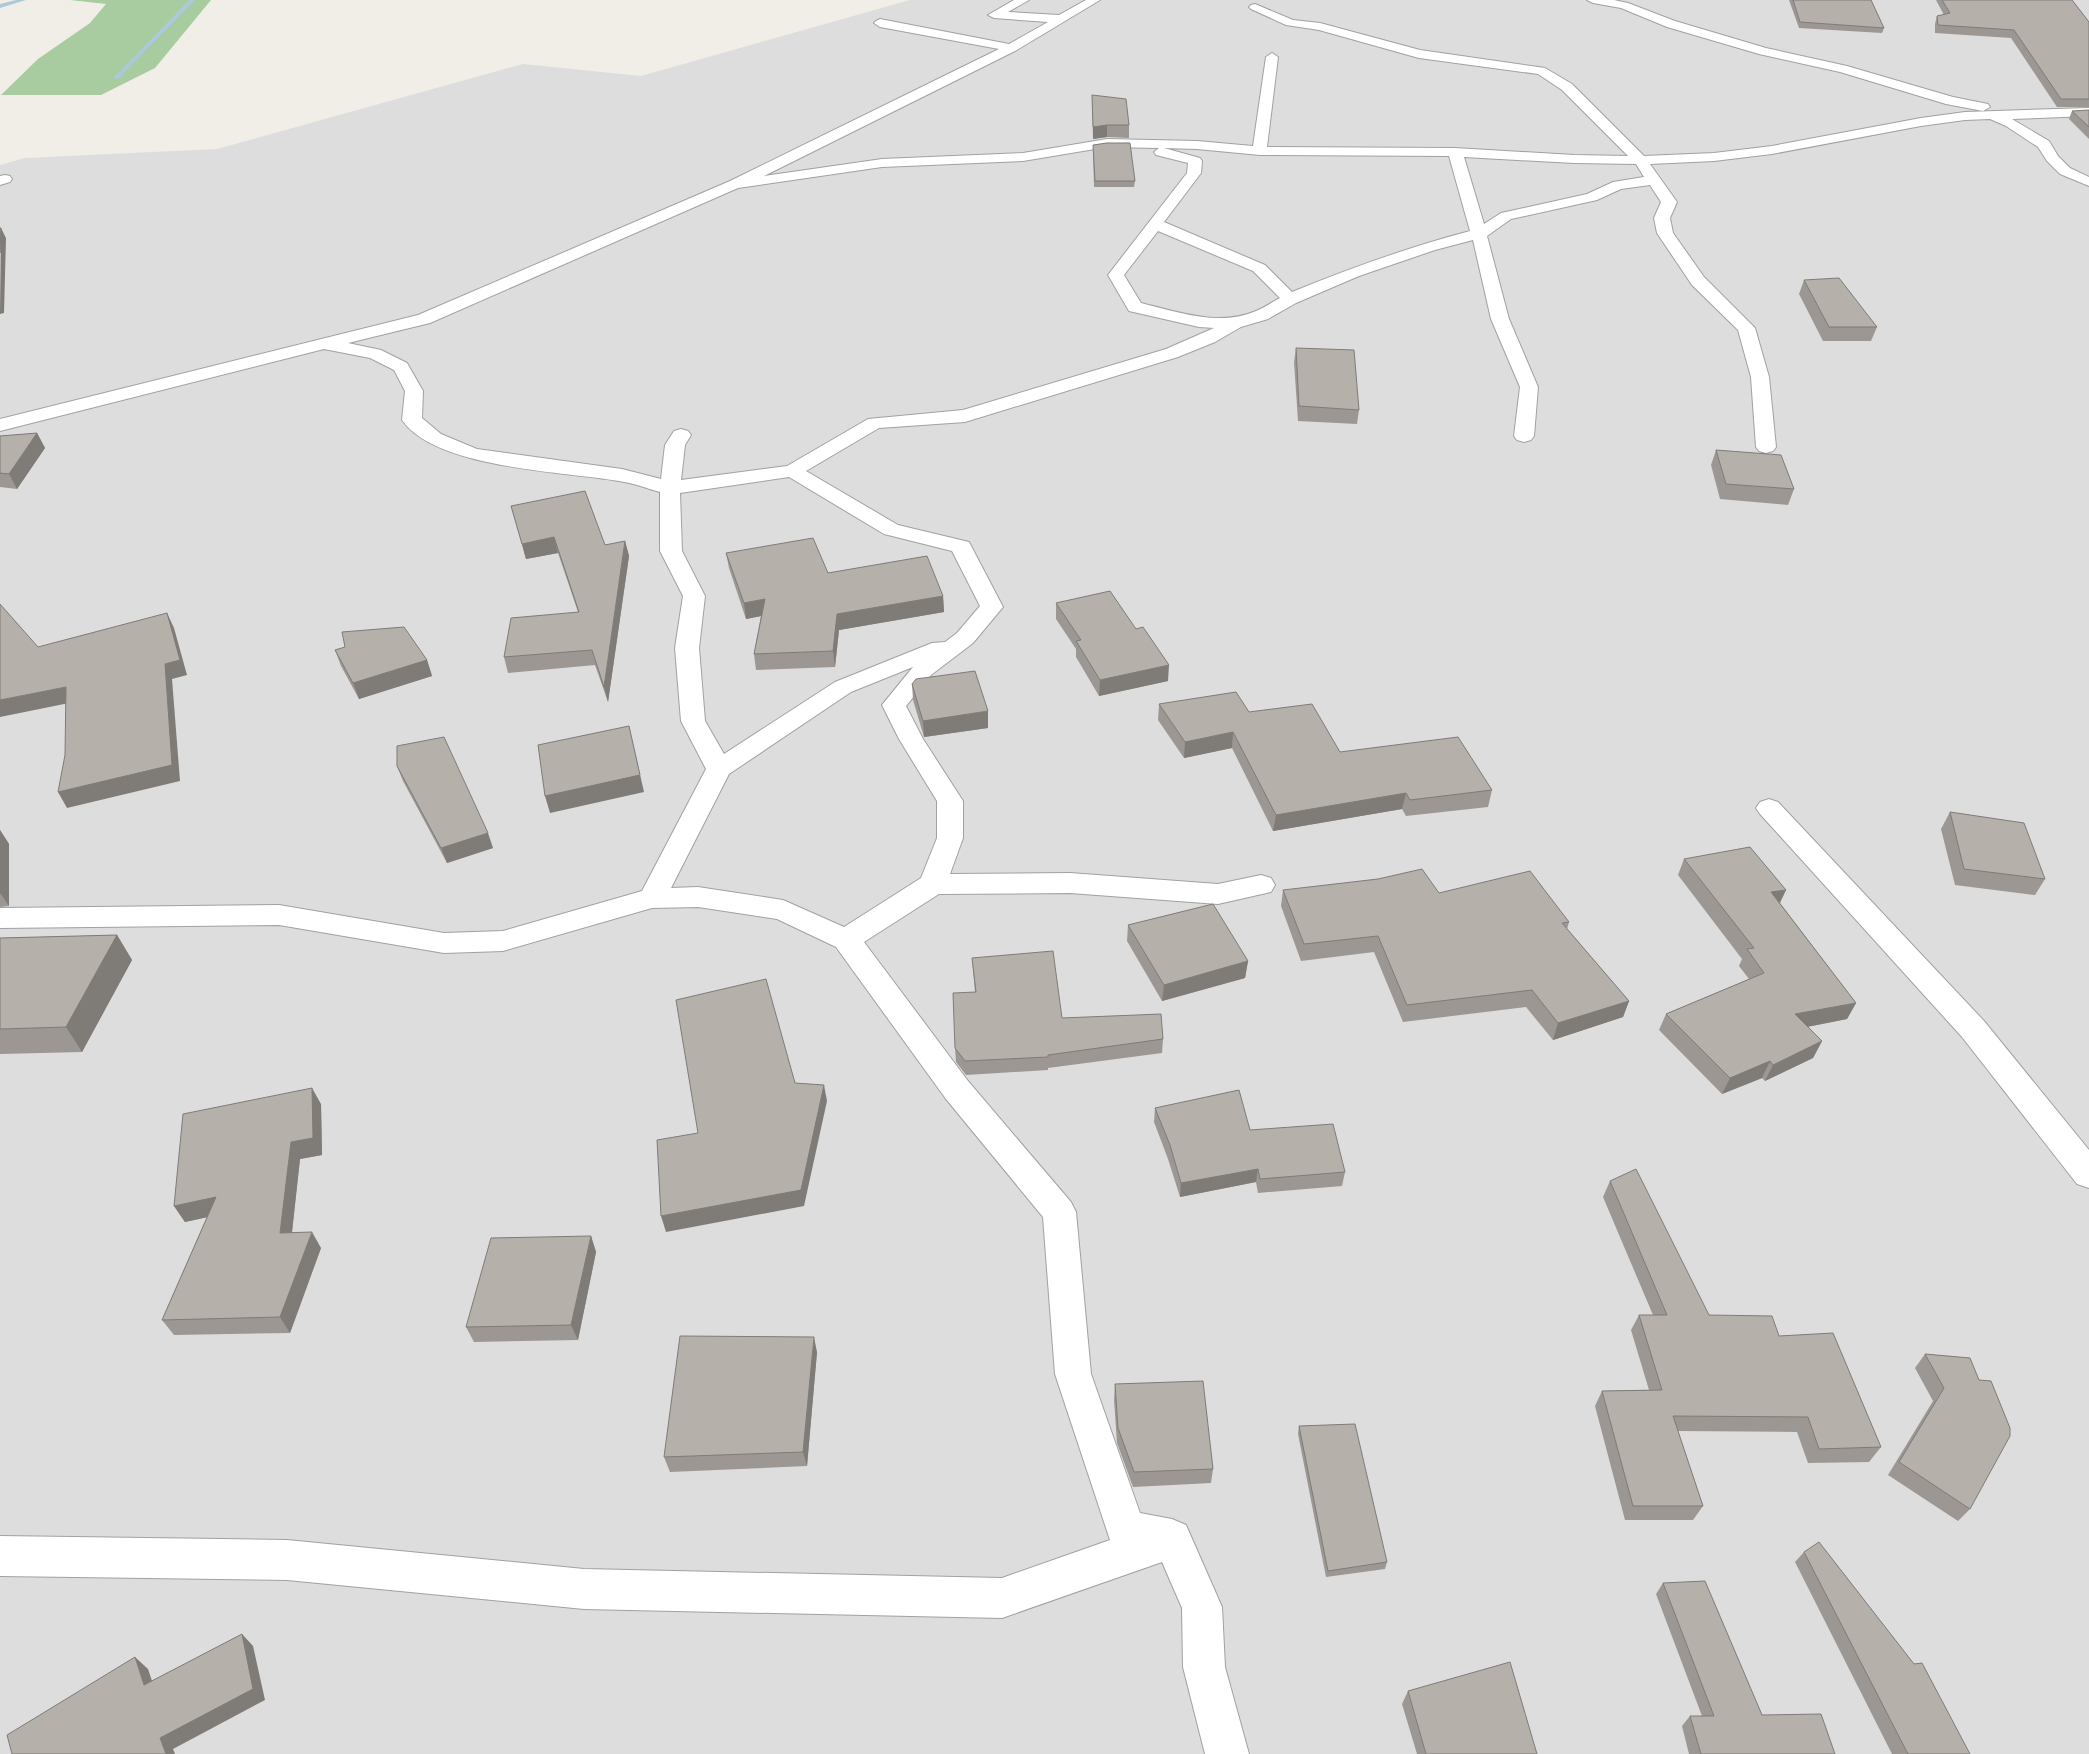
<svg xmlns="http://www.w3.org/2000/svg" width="2089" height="1754" viewBox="0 0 2089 1754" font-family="'Asap Condensed',sans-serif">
<rect width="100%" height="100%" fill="#f0eee7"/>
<path fill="#dedddd" d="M910,0H2089V1754H0V165L25,158L217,149L523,64L641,76Z"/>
<path fill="#a8cba0" d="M70,0H211L155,68L101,95H1L38,59L90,23L106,4Z"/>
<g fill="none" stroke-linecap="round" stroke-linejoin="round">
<path fill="#acc9d9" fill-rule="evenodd" d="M16,0H26L0,8V4Z
M189,0H195L118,79H114V77Z"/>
<g stroke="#a1a1a1" stroke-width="2">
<path id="minor" d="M1014,0H1029L1008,12L1059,15L1086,0H1100L1015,51L764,176L882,159L1023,153L1107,139L1197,141L1253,146L1266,57L1272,53L1278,57L1267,147L1455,148L1574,155L1628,156L1562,90L1538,74L1419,58L1319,30L1286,25L1251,9L1249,7L1251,5L1255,4L1293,20L1320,23L1420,50L1545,68L1572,84L1644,156L1714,153L1772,146L1921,118L1965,112L2089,108V116L2012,119L2049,141L2058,156L2070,168L2089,177V186L2060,174L2047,161L2038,147L2006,126L1990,119L1965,120L1921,126L1772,154L1714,161L1650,164L1677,202L1670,218L1673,233L1704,277L1755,328L1769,377L1776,447L1773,451L1766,453L1759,451L1756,447L1751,377L1738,330L1692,285L1657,233L1654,218L1661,202L1650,185L1621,189L1597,200L1511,219L1487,236L1509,319L1538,387L1534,436L1531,440L1524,442L1517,440L1514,436L1520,387L1491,319L1473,240L1435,250L1359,276L1296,303L1268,319L1241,327L1215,342L1178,357L965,422L879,428L806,471L898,525L969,542L1003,607L973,643L931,675L906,706L923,739L963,801V838L950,874L1070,873L1218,884L1261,875L1271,878L1275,885L1271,892L1218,904L1070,893L939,894L864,942L968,1081L1071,1202L1076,1212L1091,1374L1140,1513L1172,1519L1186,1525L1222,1607L1225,1667L1249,1754H1205L1183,1667L1182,1608L1162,1562L1002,1618L584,1609L287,1580L0,1576V1536L287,1540L584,1569L1002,1578L1110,1540L1055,1374L1043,1217L946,1099L836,947L777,919L698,907L652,908L503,951L444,953L279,925L0,928V908L279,905L444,933L503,931L642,891L706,769L681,721L675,648L683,596L660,551V492C646,488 633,483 619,481C563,471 436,469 402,420L405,391L394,370L370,358L324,349L0,431V419L418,315L730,181L999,49L880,27L874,23L876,21L880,19L1009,44L1048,22L994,18L988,15ZM1107,147L1159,148L1154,152L1156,155L1188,163L1187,173L1108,275L1129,311L1199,327L1214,328L1166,349L963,410L868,419L787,466L681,480L685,445L691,435L688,431L681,429L674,431L665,445L661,479L622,469L477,449L441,434L422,418L423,391L407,363L381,350L348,343L430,323L738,188L882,167L1023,161ZM1164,148L1197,149L1260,155L1449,156L1470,231C1409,247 1351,268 1292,292L1265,265L1164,222L1201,173L1202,161L1200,158ZM1464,157L1574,163L1636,164L1644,177L1613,182L1587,194L1501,213L1484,224ZM1158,231L1253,271L1280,298C1272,302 1264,308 1256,311C1219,327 1178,312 1141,303L1124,275ZM789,477L884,534L952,551L980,606L957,633L945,642L932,643L835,682L724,754L705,721L699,648L705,596L682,551L680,493ZM913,667L882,705L899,739L937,801V838L921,878L844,927L783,900L698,887L671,888L729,774L851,692Z
M1587,0H1614L1628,3L1675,21L1766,48L1847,66L1953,97L1988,104L1990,107L1983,111L1946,104L1840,72L1759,54L1667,27L1621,8L1593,3Z
M5,175L10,176L12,179L10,182L0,185V176Z
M1769,799L1778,802L1984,1021L2089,1150V1188L2077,1184L1962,1037L1760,814L1756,808L1760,802Z"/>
</g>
<use href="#minor" fill="#fff" fill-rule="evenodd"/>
</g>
<path fill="#9c9792" d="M1789,0H1871L1884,28L1882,33L1799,28Z
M1936,0H2072L2089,22V107H2057L2011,38L1935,33V24L1937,16L1944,15Z
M1092,95L1129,125V138L1107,137L1093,139Z
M2089,110V139L2069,119L2072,111Z
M1093,151L1135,181L1134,187H1094Z
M1804,280L1877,327L1871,341H1823L1799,294Z
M1296,348L1359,410L1357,424L1298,421L1294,362Z
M37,433L45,448L17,489L0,487V436Z
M1716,450L1794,489L1788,505L1720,499L1711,465Z
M511,506L605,545L625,541L629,556L608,702L595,665L508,673L504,657L578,612L558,553L526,559Z
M726,553L943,596L944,612L839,630L835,667L756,670L754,654L761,616L746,619L729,568Z
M1056,603L1168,681L1099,696L1076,657V649L1056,619Z
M335,650L427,660L432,676L359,699L341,666Z
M912,684L988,728L924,737L913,700Z
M1159,704L1249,712L1340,752L1492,790L1488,807L1406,816L1402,809L1273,831L1232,748L1184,758L1158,720Z
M397,766L493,848L447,863L403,781Z
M1950,812L2045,879L2035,895L1955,885L1941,829Z
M0,830L9,844V906L0,907Z
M1684,859L1786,890L1780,903L1856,1003L1847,1019L1807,1027L1822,1041L1813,1058L1765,1081L1762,1078L1722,1094L1659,1030L1666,1014L1749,979L1739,966L1742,959L1678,875Z
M1283,890L1439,893L1569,922L1567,929L1629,1001L1623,1017L1553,1040L1526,1007L1403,1022L1374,952L1301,961L1281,906Z
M1128,925L1248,961L1245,978L1162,1001L1127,941Z
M117,935L132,960L82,1052L0,1054V938Z
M972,958L1062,1018L1163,1039L1162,1053L1048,1068V1070L966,1075L956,1062L955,1048L975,992Z
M321,1104L322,1155L300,1159L292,1233L321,1248L290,1333L174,1335L162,1320L207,1217L185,1222L174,1206Z
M1155,1108L1250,1130L1345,1172L1342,1186L1258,1193L1256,1182L1180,1197L1168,1159L1154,1122Z
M1610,1181L1709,1315L1779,1336L1881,1447L1869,1462L1808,1463L1797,1432L1677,1431L1703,1506L1693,1520H1625L1595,1406L1602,1391L1649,1390L1631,1330L1639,1315H1653L1603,1197Z
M591,1236L596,1252L578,1340L474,1342L466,1327Z
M817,1352L807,1466L670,1472L664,1457Z
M1925,1354L1970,1358V1509L1958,1521L1888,1475L1933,1401L1915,1368Z
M1115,1384L1213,1469L1211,1483L1133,1487L1117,1443L1114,1400Z
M1299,1426L1387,1562L1385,1569L1326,1577L1298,1434Z
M1804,1552L1970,1754H1892L1795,1562Z
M1663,1583L1762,1715L1835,1754H1689L1682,1726L1690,1716H1702L1656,1594Z
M1408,1691L1537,1754H1417L1402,1704Z"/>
<path fill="#7f7b77" d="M1107,125V137L1093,139V127Z
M1,228L6,238L4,313L0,314Z
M37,433L45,448L17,489L9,474Z
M554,537L558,553L526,559L522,544Z
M625,541L629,556L608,702L604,687Z
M943,596L944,612L839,630L835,667L833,651L837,614Z
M765,599L767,615L746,619L744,603Z
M167,613L174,628L187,675L172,679L180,781L67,808L58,792L165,664Z
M427,660L432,676L359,699L353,683Z
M1169,665L1168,681L1099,696L1100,680Z
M66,687L74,702L0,717V700Z
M988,711V728L924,737L923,721Z
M629,726L644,792L550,813L545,796Z
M1233,732L1232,748L1184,758L1185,742Z
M1406,793L1402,809L1273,831L1276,815Z
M0,830L9,844V906L0,893Z
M488,833L493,848L447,863L441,848Z
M1786,890L1778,906L1771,892Z
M117,935L132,960L82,1052L66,1027Z
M1248,961L1245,978L1162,1001L1164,985Z
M1629,1001L1623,1017L1553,1040L1558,1023Z
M1856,1003L1847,1019L1786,1031L1795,1014Z
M1822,1041L1813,1058L1765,1081L1773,1065Z
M1770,1061L1762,1078L1722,1094L1730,1078Z
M824,1085L827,1101L804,1206L666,1232L661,1216Z
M312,1088L321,1104L322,1155L300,1159L290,1249L280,1233L291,1142Z
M1258,1169L1256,1182L1180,1197L1181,1183Z
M216,1197L227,1213L185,1222L174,1206Z
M312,1232L321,1248L290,1333L280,1317Z
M591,1236L596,1252L578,1340L571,1325Z
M814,1337L817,1352L807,1466L803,1452Z
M242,1634L253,1646L265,1700L173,1749L175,1754H166L160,1738Z
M135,1657L148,1669L157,1696L144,1685Z"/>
<path fill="#b5b0aa" stroke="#7f7b77" d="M1793,0H1871L1884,28L1800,22Z
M1942,0H2072L2089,22V99H2061L2014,30L1938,25L1937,16L1950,13Z
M1092,95L1126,99L1129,125H1107L1093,127Z
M2089,110V127L2072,111Z
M1107,143H1130L1135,181H1095L1093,145Z
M0,228H1L0,253Z
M1839,278L1877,327H1829L1804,280Z
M1296,348L1354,350L1359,410L1299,406Z
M37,433L9,474L0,473V436Z
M1716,450L1781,455L1794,489L1726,484Z
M585,491L605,545L625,541L604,687L592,650L504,657L511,618L579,612L554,537L522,544L511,506Z
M813,538L828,573L927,556L943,596L837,614L833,651L754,654L765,599L744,603L726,553Z
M1110,591L1136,629L1143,627L1169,665L1100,680L1076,641L1081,640L1056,603Z
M0,604L38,647L167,613L180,660L165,664L172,765L58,792L65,755L66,687L0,700Z
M404,627L427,660L353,683L335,650L345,647L342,632Z
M975,671L988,711L923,721L912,684L916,679Z
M1236,692L1249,712L1312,704L1340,752L1458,737L1492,790L1410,800L1406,793L1276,815L1233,732L1185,742L1159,704Z
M629,726L640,775L545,796L538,745Z
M444,737L488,833L441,848L397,766V746Z
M1950,812L2024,823L2045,879L1964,869Z
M1750,847L1786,890L1771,892L1856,1003L1795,1014L1822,1041L1773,1065L1770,1061L1730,1078L1666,1014L1764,973L1747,949L1754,948L1684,859Z
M1422,869L1439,893L1530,871L1569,922L1562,923L1629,1001L1558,1023L1532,990L1407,1005L1378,936L1304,944L1283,890L1378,879Z
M1213,904L1248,961L1164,985L1128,925Z
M117,935L66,1027L0,1029V938Z
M1053,951L1062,1018L1161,1014L1163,1039L1048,1055V1057L965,1061L955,1048L953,993L976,992L972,958Z
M766,979L795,1083L824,1085L801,1190L661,1216L657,1140L698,1133L676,1000Z
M312,1088L313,1138L291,1142L280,1233L312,1232L280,1317L162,1320L216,1197L174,1206L183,1114Z
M1239,1090L1250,1130L1333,1124L1345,1172L1260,1179L1258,1169L1181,1183L1170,1145L1155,1108Z
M1636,1169L1709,1315L1772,1316L1779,1336L1833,1333L1881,1447L1819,1449L1808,1417L1673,1416L1703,1506H1633L1602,1391L1662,1390L1639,1315H1667L1610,1181Z
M591,1236L571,1325L466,1327L491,1238Z
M680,1336L814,1337L803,1452L664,1457Z
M1925,1354L1970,1358L1979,1380L1991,1381L2010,1428V1436L1970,1509L1899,1462L1944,1388Z
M1203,1381L1213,1469L1134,1472L1118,1428L1115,1384Z
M1355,1424L1387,1562L1328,1571L1299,1426Z
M1819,1542L1914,1664L1922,1663L1970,1754H1908L1804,1552Z
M1705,1581L1762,1715L1821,1714L1835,1754H1701L1690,1716H1714L1663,1583Z
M242,1634L253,1689L160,1738L166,1754H12L7,1735L135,1657L144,1685Z
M1510,1662L1537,1754H1426L1408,1691Z"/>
</svg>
